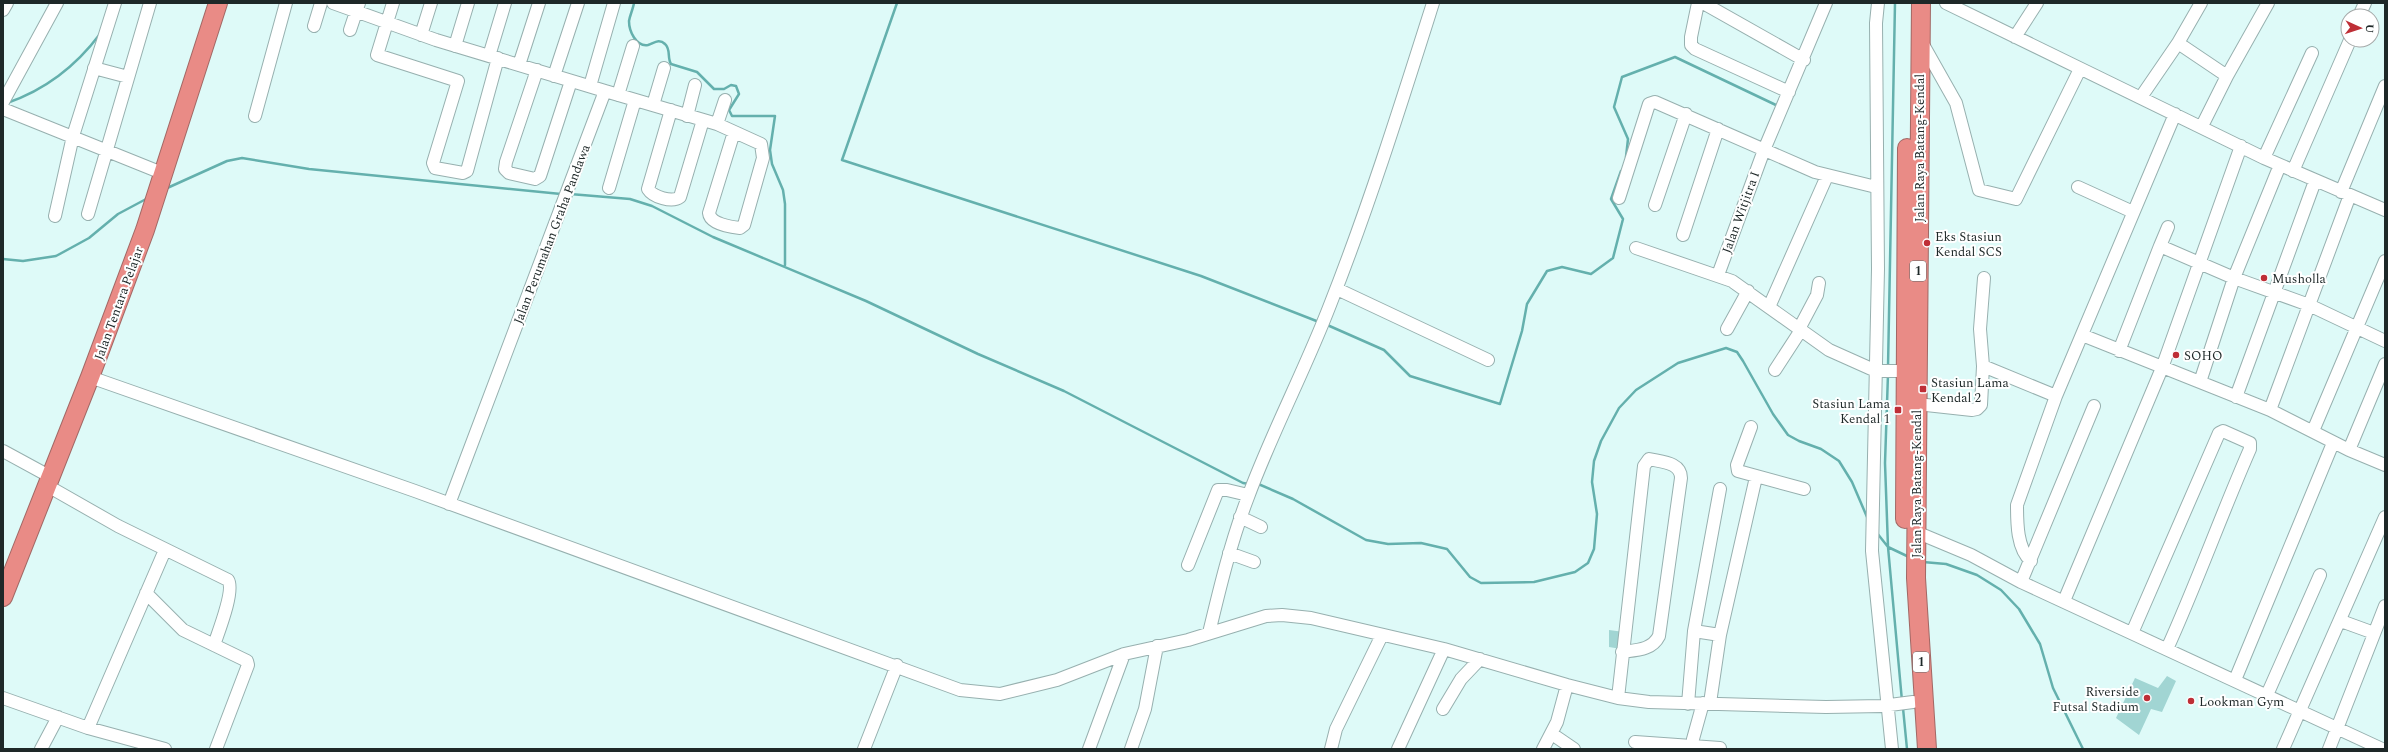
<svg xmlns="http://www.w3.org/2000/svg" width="2388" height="752" viewBox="0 0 2388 752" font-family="Spectral,serif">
<rect width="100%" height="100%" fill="#defaf8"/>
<path fill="#a1d5d3" d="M1609,630L1624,632L1621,649L1609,647Z
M2167,676L2176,681L2162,712L2151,709L2139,735L2116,718L2135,678L2158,688Z"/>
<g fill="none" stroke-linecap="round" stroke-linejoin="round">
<path stroke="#64b0ad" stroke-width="2.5" d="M634,3C633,9 630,15 629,21C629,31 636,47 648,45C654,43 659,38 665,44C671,49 667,58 671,64L697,72L714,89H724L731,85L736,86L739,94L729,110L732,116H775L770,150L772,164L783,190L785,204V265
M897,3L842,160L1201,276L1319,322
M7,103C45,90 76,66 100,34
M1626,157L1628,139L1614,107L1622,77L1675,57L1778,106
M165,189L227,161L242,158L309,169L561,194
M570,194L630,199L652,206L713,237L866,301L978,354L1064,391L1243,483L1249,484
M3,259L23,261L56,256L89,238L118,214L148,198
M1325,324L1384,350L1410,376L1500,404L1522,331L1527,304L1547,271L1562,267L1591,274L1613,258L1623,219L1611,199L1621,171
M1888,367L1895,3
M1888,374L1885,463L1888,547L1902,701
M1256,483L1293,499L1366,540L1388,544L1421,543L1447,549L1470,577L1481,583L1534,582L1575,572L1588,563L1594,549L1597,514L1592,482L1594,461L1601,441L1619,408L1636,390L1678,363L1726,348L1737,352L1743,361L1773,414L1788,435L1799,441L1821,449L1839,461L1852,482L1867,517
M1877,533L1888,547L1909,557
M1923,562L1946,564L1977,575L2001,590L2019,609L2040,644L2053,688L2083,749
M1903,708L1907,749"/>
<g stroke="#97b0af" stroke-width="14">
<path id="minor" d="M333,3L436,40L605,91
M393,3L377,55L458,81L433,163L435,168L463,173L467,171L498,58
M1698,3L1691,37V45L1695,49L1789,92
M1703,3L1804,60
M1878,3L1876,23L1878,269L1872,551L1892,749
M1946,3L2264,158L2385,210
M3,10L7,3
M2359,16L2365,3
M314,26L321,3
M350,30L359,3
M421,35L431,3
M2015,37L2037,3
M1921,41L1956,103L1979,190L2016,199L2080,69
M2178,43L2201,3
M455,46L468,3
M489,56L505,3
M519,65L539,3
M94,68L128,77
M537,70L506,162L505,169L509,173L535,179L540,176L571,81
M554,76L578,3
M590,86L614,3
M618,95L633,46
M2141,97L2178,43L2227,76
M3,102L57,3
M653,105L664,68
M3,109L162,173
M671,110L648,189C653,197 672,203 680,197L703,120
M255,116L286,3
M687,116L695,85
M717,124L725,100
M2202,126L2227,76L2268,3
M2264,158L2312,53
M2293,171L2350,40
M2078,187L2133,212
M609,188L635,100
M2341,192L2385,86
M1619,198L1649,104L1655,102L1815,172L1876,187
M1655,205L1686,114
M88,214L150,3
M55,216L73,136L115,3
M1683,235L1718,129
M2160,246L2168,227
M1636,248L1732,281L1829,350L1876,371H1904
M1718,275L1764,150L1826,3
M1337,289L1488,360
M1769,307L1827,176
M1727,329L1748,291
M1799,329L1817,295L1819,283
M2082,335L2270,410L2349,450L2385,465
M2119,351L2160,246L2234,278L2309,305L2385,341
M1983,366L2056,396
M1775,370L1801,330
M90,377L415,491L960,690L1000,694L1057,680L1124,654L1188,640L1266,616L1282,615L1311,618L1444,649L1567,685L1618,698L1649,702L1826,707L1882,706L1913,702
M2200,382L2234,278L2280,165
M2236,397L2315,181
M1917,404L1972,410L1977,409L1981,405L1983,366L1980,329L1984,278
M2270,410L2350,195
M1751,427L1737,465L1738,471L1804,489
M2313,431L2385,261
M2349,450L2385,364
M3,451L49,476
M46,485L118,526L228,580C235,590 218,633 214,645
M449,504L605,91L717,124L761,144L763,158L744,225L740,228C731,227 710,224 709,213L734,132
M1240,517L1261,527
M1916,532L1971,555L2021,582L2382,749
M1229,553L1254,562
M2031,561C2017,549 2017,523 2017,505L2056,396L2175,114
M1188,565L1218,490H1227L1248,495
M2021,582L2094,406
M146,593L183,630L247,661L248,665L216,749
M2064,601L2162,368L2241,146
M2341,621L2374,633
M1209,633C1220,587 1231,541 1248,497C1272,432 1305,370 1330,305C1369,206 1401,104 1433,3
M2132,633L2219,433L2223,431L2250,443V449C2221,515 2197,583 2167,649
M1720,635L1756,477
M2235,680L2333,443
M2267,695L2320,575
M3,698L88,728L165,749
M1618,698L1644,466L1649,459C1661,462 1681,462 1681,478L1659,636C1652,650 1637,650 1622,652
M1710,703L1720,635L1694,631L1720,489
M1688,704L1694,631
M1443,709L1461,679L1480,659
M88,728L165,550
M1552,734L1574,749
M1693,739L1703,703
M1635,742L1720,748
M41,749L58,717
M864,749L897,665
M1089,749L1124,654
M1131,749L1145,709L1157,646
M1331,749L1336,729L1382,635
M1398,749L1444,649
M1543,749L1557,722L1567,685
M2283,749L2385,517
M2329,749L2385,606"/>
</g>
<g stroke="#a26865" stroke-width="20">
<path id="highway" d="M1921,3L1916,578L1927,749
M1905,519L1907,148
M3,597L90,377L145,230L218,3"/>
</g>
<use href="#minor" stroke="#fff" stroke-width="12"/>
<use href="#highway" stroke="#e98b86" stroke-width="18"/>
</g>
<g fill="#be2e36" stroke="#fff" stroke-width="1.5">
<circle cx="1927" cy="243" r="4"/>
<circle cx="2264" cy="278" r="4"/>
<circle cx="2176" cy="355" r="4"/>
<rect x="1919" y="385" width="8" height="8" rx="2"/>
<rect x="1894" y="406" width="8" height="8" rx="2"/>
<circle cx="2147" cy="698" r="4"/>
<circle cx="2191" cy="701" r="4"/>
</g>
<g text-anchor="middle" stroke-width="4" stroke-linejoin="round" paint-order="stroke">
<g fill="#fff" stroke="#626868" stroke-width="1">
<rect x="1910" y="261" width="16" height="20" rx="3"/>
<rect x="1913" y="652" width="16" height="20" rx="3"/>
</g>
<g font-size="12" font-weight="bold" fill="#1e2828">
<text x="1918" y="275">1</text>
<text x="1921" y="666">1</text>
</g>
<g font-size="13" fill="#1e2828" stroke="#fff">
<text transform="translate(1919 148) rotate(-90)" y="5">Jalan Raya Batang-Kendal</text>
<text transform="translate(1740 212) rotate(-70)" y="5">Jalan Witjitra I</text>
<text transform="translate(551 234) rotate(-69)" y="5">Jalan Perumahan Graha Pandawa</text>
<text transform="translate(118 303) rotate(-70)" y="5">Jalan Tentara Pelajar</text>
<text transform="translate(1916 484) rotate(-90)" y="5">Jalan Raya Batang-Kendal</text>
</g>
<g font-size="13" fill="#1e2828" stroke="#fff" text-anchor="start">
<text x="1935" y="241">Eks Stasiun<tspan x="1935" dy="15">Kendal SCS</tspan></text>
<text x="2272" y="283">Musholla</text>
<text x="2184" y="360">SOHO</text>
<text x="1931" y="387">Stasiun Lama<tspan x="1931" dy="15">Kendal 2</tspan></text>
<text x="1890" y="408" text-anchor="end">Stasiun Lama<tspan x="1890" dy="15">Kendal 1</tspan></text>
<text x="2139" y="696" text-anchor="end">Riverside<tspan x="2139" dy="15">Futsal Stadium</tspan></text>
<text x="2199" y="706">Lookman Gym</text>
</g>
</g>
<rect width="2388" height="752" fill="none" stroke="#1e2828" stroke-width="8"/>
<g transform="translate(2360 28) rotate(93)"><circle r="19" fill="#ffffff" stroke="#a5a9a9"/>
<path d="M0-3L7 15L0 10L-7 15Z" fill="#be2e36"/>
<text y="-6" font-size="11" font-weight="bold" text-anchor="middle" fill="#1e2828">U</text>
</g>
</svg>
